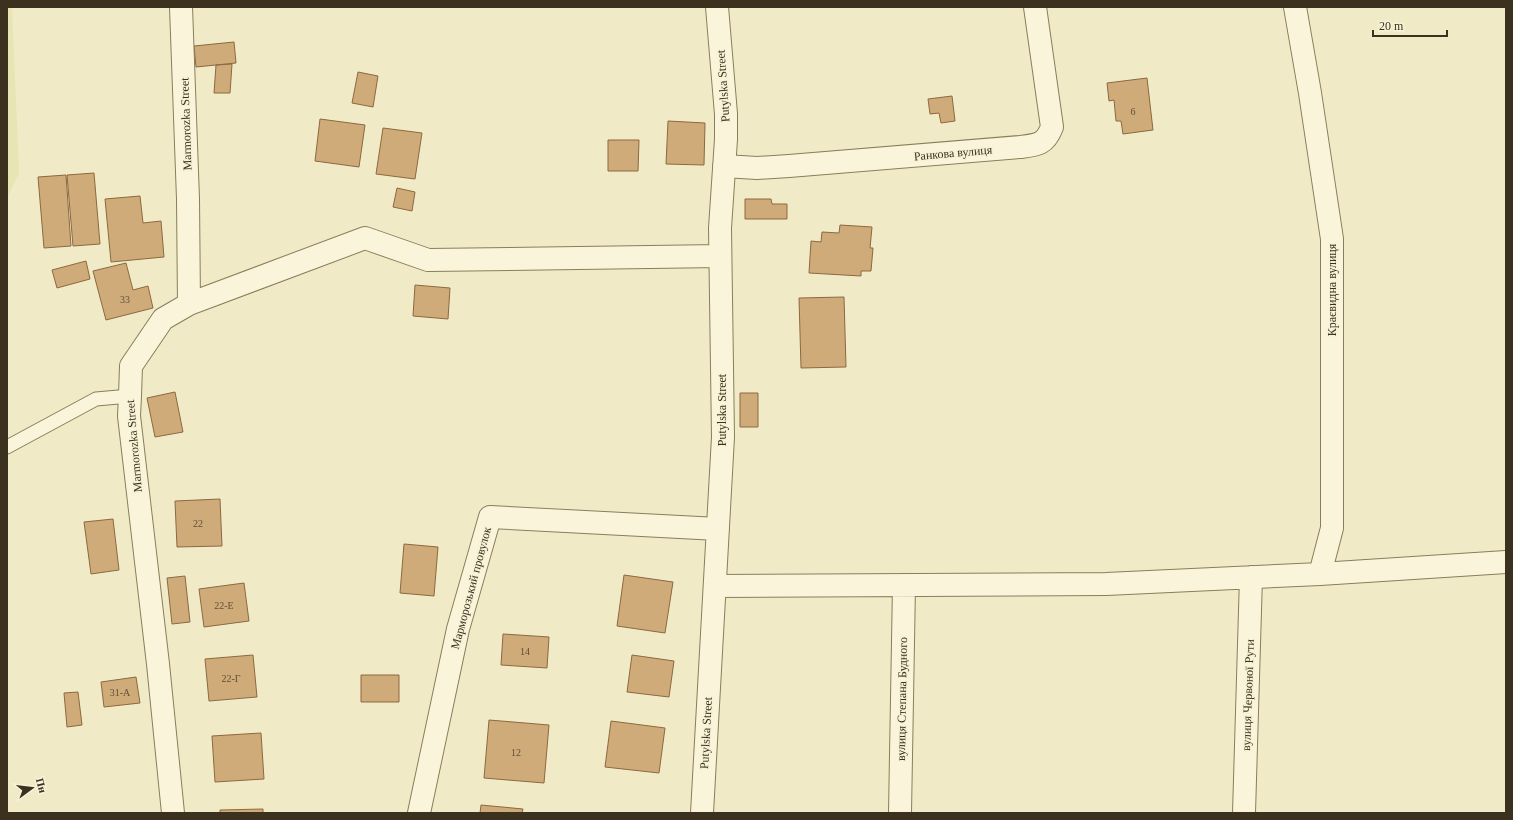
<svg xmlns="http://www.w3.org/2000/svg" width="1513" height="820" viewBox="0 0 1513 820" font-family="'Times New Roman',serif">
<rect width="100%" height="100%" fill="#f0eac6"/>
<path fill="#e6e5b3" d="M7,7H12L19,173L7,198Z"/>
<path fill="#cfab7a" stroke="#8c6940" d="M234,42L236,63L196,67L194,46Z
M232,64L230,93H214L216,65Z
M358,72L378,76L373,107L352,103Z
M1147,78L1153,130L1123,134L1121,121H1116L1114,100L1109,101L1107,83Z
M952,96L955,121L941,123L939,113L930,114L928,99Z
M320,119L365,125L359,167L315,161Z
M668,121L705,123L704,165L666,164Z
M383,128L422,133L415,179L376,174Z
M608,140H639L638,171H608Z
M94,173L100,244L73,246L67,175Z
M66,175L71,246L44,248L38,177Z
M397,188L415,192L412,211L393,207Z
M140,196L143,223L161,221L164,257L111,262L105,199Z
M745,199H771L772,204H787V219H745Z
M840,225L872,227L870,248H873L871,271H861V276L809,273L811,241L821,242L822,232L839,233Z
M86,261L90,279L57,288L52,270Z
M126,263L133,290L148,286L153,308L106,320L93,271Z
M415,285L450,288L448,319L413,316Z
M844,297L846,367L801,368L799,298Z
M175,392L183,432L155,437L147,398Z
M740,393H758V427H740Z
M220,499L222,546L177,547L175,501Z
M113,519L119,570L91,574L84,522Z
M404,544L438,547L434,596L400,593Z
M624,575L673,582L665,633L617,626Z
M185,576L190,622L172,624L167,578Z
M244,583L249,621L204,627L199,589Z
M503,634L549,637L547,668L501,665Z
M253,655L257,697L209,701L205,659Z
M632,655L674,661L669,697L627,692Z
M361,675H399V702H361Z
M136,677L140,703L104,707L101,682Z
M78,692L82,725L67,727L64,693Z
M489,720L549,725L544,783L484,778Z
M611,721L665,728L659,773L605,767Z
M261,733L264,779L215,782L212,736Z
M481,805L523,809L522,813H480Z
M263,809V813H220V810Z"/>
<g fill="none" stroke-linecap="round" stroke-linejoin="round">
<g stroke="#8c7c5b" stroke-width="15">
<path id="service" d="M7,447L96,399L130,396"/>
</g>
<g stroke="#8c7c5b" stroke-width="24">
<path id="minor" d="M1295,7L1310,93L1332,239V528L1320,574
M724,166L757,168L789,166L1020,147C1037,145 1045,145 1052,127L1035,7
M189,304L365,238L428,260L720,256
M715,586L1106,584L1320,574L1506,562
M173,813L158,664L129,416L130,396L131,366L163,319L189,304L188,199L181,7
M419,813L458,629L490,517L718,529
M702,813L723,437L720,228L726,139V114L717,7
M900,813L904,585
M1244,813L1251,577"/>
</g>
<use href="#service" stroke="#faf5da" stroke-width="13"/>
<use href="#minor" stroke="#faf5da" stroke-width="22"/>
</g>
<g text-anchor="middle" stroke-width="3" stroke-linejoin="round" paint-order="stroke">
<g font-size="10" fill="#615036">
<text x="1133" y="115">6</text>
<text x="125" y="303">33</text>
<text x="198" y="527">22</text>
<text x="224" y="609">22-Е</text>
<text x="525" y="655">14</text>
<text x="231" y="682">22-Г</text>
<text x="120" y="696">31-А</text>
<text x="516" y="756">12</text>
</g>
<g font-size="12" fill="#3c311f" stroke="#f7f2d6">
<text transform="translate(723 86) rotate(-94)" y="4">Putylska Street</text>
<text transform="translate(186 124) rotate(-92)" y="4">Marmorozka Street</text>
<text transform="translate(953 153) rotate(-5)" y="4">Ранкова вулиця</text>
<text transform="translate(1332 290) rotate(-90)" y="4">Краєвидна вулиця</text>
<text transform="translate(722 410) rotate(-90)" y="4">Putylska Street</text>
<text transform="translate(134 446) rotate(-95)" y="4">Marmorozka Street</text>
<text transform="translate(471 588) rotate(-75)" y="4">Марморозький провулок</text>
<text transform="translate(1248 695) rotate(-88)" y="4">вулиця Червоної Рути</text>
<text transform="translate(902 699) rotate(-89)" y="4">вулиця Степана Будного</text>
<text transform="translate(706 733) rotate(-87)" y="4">Putylska Street</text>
</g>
</g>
<rect width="1513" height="820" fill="none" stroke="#3c311f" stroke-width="16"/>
<g transform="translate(32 788) rotate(75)" stroke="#f7f2d6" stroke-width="3" paint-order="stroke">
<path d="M0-3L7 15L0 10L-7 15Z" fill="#3c311f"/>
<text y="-6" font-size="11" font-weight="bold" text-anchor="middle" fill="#3c311f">Пн</text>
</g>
<path d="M1373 30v6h74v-6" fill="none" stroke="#3c311f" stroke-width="2"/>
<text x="1379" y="30" font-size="12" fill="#3c311f" stroke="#f7f2d6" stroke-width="3" paint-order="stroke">20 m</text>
</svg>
